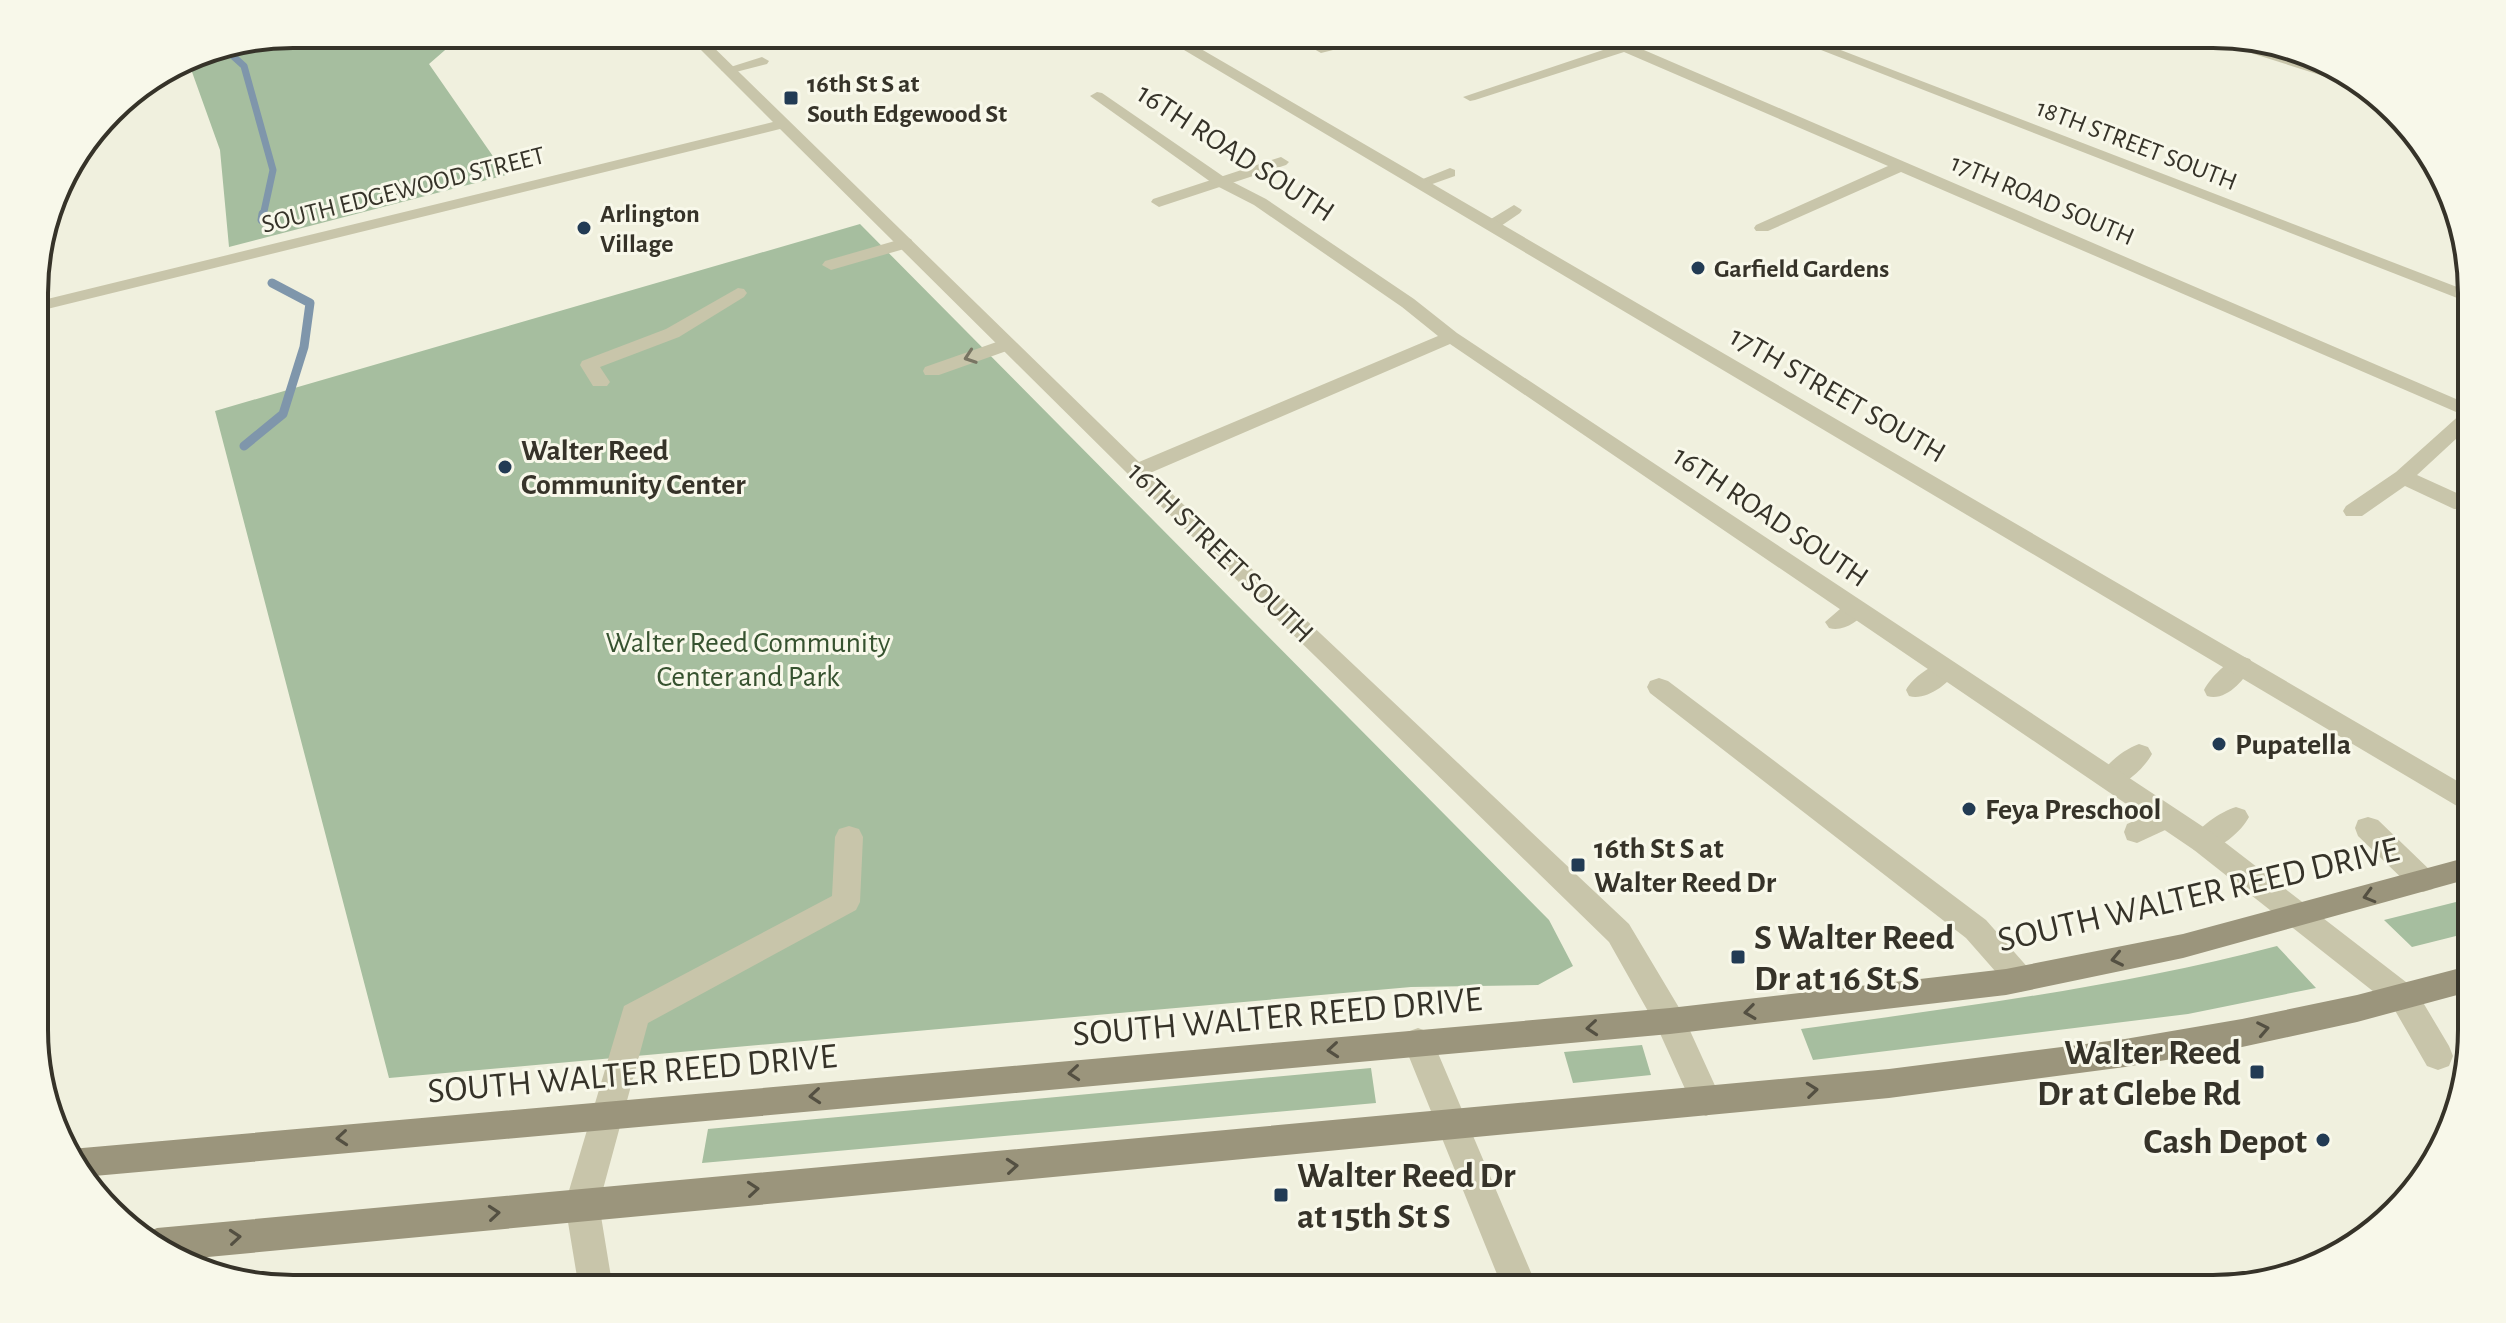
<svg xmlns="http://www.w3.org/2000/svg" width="2506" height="1323" viewBox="0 0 2506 1323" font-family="'Alegreya Sans',sans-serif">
<rect width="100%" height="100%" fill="#f0f0de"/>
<path fill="#a6be9f" d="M293,34H451L452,44L429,64L506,175L229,247L220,150L187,58L195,54Z
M860,224L1549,920L1573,966L1538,985L1411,987L389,1078L215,411Z
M2472,898V932L2412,947L2384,920Z
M2277,946L2316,988L2188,1014L1813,1060L1801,1029C1961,1007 2120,987 2277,946Z
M1642,1045L1651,1075L1573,1083L1564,1052Z
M1371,1068L1376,1103L702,1163L708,1129Z"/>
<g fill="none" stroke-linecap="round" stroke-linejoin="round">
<path stroke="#7f96ab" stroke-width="7" d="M224,48L244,66L273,170L263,216"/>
<path stroke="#7f96ab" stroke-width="9" d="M262,220L263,214
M244,446L283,414L304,347L310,303L272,283"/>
<path fill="#c8c5aa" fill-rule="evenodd" d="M1288,34H1305L1333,50L1321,53Z
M762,57L769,61L767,64L728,74L721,70Z
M1281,157L1289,162L1286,165L1165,205L1159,207L1151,202L1153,199Z
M1450,168L1455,170V176L1421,188L1413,183Z
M1514,205L1522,210L1520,213L1498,228H1486L1484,225L1486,222Z
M905,238L911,239L913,243L911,247L831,270L822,265L825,261Z
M738,288L744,289L747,293L744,297L679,337L600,367L610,382L607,386H593L580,365L582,361L666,329Z
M1008,338L1017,344L1015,348L939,375H925L923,371L925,367Z
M2470,410V426L2417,475L2470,499V509H2454L2405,486L2362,516H2346L2343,511L2346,506L2396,472L2463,412Z
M1855,601L1863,603L1867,609C1859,622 1843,632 1829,628L1825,622L1847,603Z
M2241,656L2250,659L2253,665C2244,680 2226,702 2207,696L2204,690C2211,677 2227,661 2241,656Z
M1946,660L1955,663L1958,669C1949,684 1926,701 1909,696L1906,690C1913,677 1932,665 1946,660Z
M1659,678L1668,681L1986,920L2030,970L2035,979L2030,988L2020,992L2010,988L1966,938L1650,693L1647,687L1650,681Z
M2139,744L2148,747L2152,754C2143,770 2120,792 2101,786L2097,779C2105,765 2124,749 2139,744Z
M2167,807L2176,811L2180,818L2176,825L2137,843L2127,840L2124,832L2127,824Z
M2236,807L2245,810L2249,817C2240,834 2213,856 2194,850L2190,842C2198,827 2220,812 2236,807Z
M2368,817L2378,820L2433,873L2437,881L2433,889L2423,892L2413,889L2358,836L2355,828L2358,820Z
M849,826L859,829L863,837L860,902L856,910L648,1023L599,1204L594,1216L582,1220L570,1216L565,1204L624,1006L832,896L835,837L839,829Z
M2404,985L2415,989L2449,1046L2453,1056L2449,1066L2438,1070L2427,1066L2393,1007L2389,998L2393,989Z"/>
<path fill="#c8c5aa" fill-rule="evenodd" d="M685,34H700L1139,462L1438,336L1402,307L1254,205L1215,185L1090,96L1097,92L1102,93L1227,179L1266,199L1414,299L1457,333L2214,834L2415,989L2419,998L2415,1007L2404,1011L2393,1007L2194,850L1450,344L1150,473L1629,924L1681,1011L1722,1101L1717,1111L1706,1116L1695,1111L1658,1029L1609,942L1129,475L780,129L35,312V302L773,122Z
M1172,34H1186L1189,42L2471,789V812L2462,809L1179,47Z
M1587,34H1605L1630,44L2470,405V418L1901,172L1768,231H1756L1754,228L1756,225L1888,166L1624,52L1475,100L1470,101L1463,97L1612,47Z
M1780,34H1799L2470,292V303Z
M2191,34H2211L2346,77L2358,87Z
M1418,1028L1429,1032L1538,1289H1503L1403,1042L1407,1032Z
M582,1188L594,1192L599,1204L613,1289H579L565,1204L570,1192Z"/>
<path fill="#9b957c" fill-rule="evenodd" d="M2472,856V878L2183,958L2006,995L1670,1034L83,1177L71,1149L1670,1008L2006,969L2183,934Z
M2472,965V991L2357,1022L2242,1047L2125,1067L1889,1098L176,1260L144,1234L157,1228L1889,1069L2125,1039L2242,1019L2357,995Z"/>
</g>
<defs><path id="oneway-chevron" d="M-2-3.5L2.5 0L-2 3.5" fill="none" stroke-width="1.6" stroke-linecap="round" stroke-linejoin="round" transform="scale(2)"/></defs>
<use stroke="#787563" href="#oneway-chevron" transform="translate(970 357) rotate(161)"/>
<g stroke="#545042">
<use href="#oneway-chevron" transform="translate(2369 896) rotate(164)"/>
<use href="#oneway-chevron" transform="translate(2117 959) rotate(168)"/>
<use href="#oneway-chevron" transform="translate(1750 1012) rotate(173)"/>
<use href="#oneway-chevron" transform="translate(1592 1028) rotate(175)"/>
<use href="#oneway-chevron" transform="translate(2263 1029) rotate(-11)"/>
<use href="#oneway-chevron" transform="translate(1333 1050) rotate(175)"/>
<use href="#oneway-chevron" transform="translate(1074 1073) rotate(175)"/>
<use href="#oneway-chevron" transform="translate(1812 1090) rotate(-6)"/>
<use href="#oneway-chevron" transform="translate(815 1096) rotate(175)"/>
<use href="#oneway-chevron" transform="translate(342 1138) rotate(175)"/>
<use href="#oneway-chevron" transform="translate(1012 1166) rotate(-5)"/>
<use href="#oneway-chevron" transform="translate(753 1189) rotate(-5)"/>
<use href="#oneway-chevron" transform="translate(494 1213) rotate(-5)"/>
<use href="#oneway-chevron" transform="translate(235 1237) rotate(-5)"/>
</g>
<g fill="#223b54" stroke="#f8f8ea" stroke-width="3">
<rect x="783" y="90" width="16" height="16" rx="4"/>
<circle cx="584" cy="228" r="8"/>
<circle cx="1698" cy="268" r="8"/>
<circle cx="505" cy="467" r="8"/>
<circle cx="2219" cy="744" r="8"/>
<circle cx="1969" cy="809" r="8"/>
<rect x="1570" y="857" width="16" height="16" rx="4"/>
<rect x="1730" y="949" width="16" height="16" rx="4"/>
<rect x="2249" y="1064" width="16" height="16" rx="4"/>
<circle cx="2323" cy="1140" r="8"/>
<rect x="1273" y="1187" width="16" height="16" rx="4"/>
</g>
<g text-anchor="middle" stroke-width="6" stroke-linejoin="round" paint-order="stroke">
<g font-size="26" font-weight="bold" fill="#363329" stroke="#f8f8ea" text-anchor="start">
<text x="807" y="92">16th St S at<tspan x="807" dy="30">South Edgewood St</tspan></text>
<text x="600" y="222">Arlington<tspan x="600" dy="30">Village</tspan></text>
<text x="1714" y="277">Garfield Gardens</text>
</g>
<g font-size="26" fill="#363329" stroke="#f8f8ea">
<text transform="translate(2137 144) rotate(21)" y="9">18TH STREET SOUTH</text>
<text transform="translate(403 189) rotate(-14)" y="9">SOUTH EDGEWOOD STREET</text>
<text transform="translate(2043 199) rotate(23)" y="9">17TH ROAD SOUTH</text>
</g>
<g font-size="30" fill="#363329" stroke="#f8f8ea">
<text transform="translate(1236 152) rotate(33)" y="10">16TH ROAD SOUTH</text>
<text transform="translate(1838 394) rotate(30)" y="10">17TH STREET SOUTH</text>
<text transform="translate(1771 516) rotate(34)" y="10">16TH ROAD SOUTH</text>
<text transform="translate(1221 552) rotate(44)" y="10">16TH STREET SOUTH</text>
</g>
<g font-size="30" font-weight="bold" fill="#363329" stroke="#f8f8ea" text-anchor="start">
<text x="521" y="460">Walter Reed<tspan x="521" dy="34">Community Center</tspan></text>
<text x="2235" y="754">Pupatella</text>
<text x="1985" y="819">Feya Preschool</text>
<text x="1594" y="858">16th St S at<tspan x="1594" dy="34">Walter Reed Dr</tspan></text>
</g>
<g font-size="30" fill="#36522f" stroke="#f8f8ea">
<text x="748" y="652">Walter Reed Community<tspan x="748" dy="34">Center and Park</tspan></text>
</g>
<g font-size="36" fill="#363329" stroke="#f8f8ea">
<text transform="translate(2198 893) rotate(-13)" y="13">SOUTH WALTER REED DRIVE</text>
<text transform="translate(1277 1015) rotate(-5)" y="13">SOUTH WALTER REED DRIVE</text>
<text transform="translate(632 1072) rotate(-5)" y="13">SOUTH WALTER REED DRIVE</text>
</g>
<g font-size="36" font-weight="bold" fill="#363329" stroke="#f8f8ea" text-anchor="start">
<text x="1754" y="949">S Walter Reed<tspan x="1754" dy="41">Dr at 16 St S</tspan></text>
<text x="2241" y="1064" text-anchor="end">Walter Reed<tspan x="2241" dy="41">Dr at Glebe Rd</tspan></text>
<text x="2307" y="1153" text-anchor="end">Cash Depot</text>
<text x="1297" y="1187">Walter Reed Dr<tspan x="1297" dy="41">at 15th St S</tspan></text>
</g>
</g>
<path d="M0 0H2506V1323H0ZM293 48H2213A245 245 0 0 1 2458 293V1030A245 245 0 0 1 2213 1275H293A245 245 0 0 1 48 1030V293A245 245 0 0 1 293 48Z" fill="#f8f8ea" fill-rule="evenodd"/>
<path fill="none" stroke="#363329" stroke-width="4" d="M293 48H2213A245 245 0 0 1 2458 293V1030A245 245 0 0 1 2213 1275H293A245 245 0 0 1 48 1030V293A245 245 0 0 1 293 48Z"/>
</svg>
